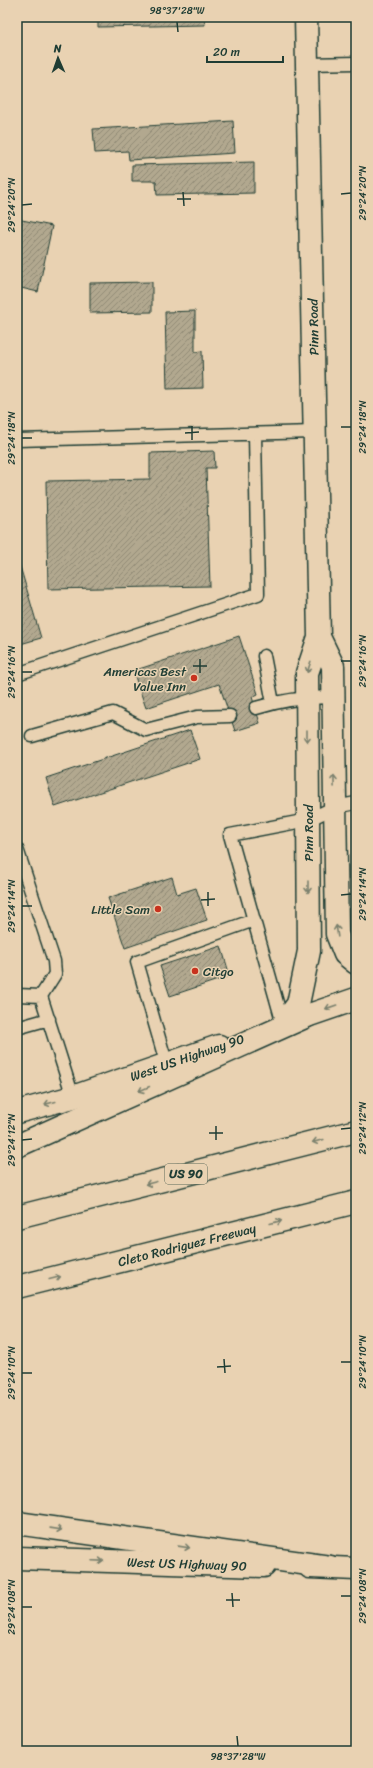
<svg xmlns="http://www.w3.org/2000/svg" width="373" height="1768" viewBox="0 0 373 1768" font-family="Sriracha,sans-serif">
<defs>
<pattern id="building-hatch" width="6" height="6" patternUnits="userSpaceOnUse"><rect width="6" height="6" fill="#b2a88f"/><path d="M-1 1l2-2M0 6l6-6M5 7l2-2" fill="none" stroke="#908a76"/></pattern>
</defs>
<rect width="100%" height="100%" fill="#e9d2b2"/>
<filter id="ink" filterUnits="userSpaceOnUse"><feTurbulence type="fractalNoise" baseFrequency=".025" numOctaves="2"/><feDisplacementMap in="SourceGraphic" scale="8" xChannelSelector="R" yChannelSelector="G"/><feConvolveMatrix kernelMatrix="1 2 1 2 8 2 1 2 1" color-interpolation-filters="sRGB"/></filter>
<g filter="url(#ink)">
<path fill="url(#building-hatch)" stroke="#1f3d34" d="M98,17H204L205,25L98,27Z
M233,121L235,153L129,160L128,151L95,153L93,129Z
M254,162V193L157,195L156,181H132V165Z
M17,170L19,200H17Z
M17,219L52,226L38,292L17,287Z
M152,282V312L90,313V283Z
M195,311V352L202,351L203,388L167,389L165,312Z
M214,451L215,468H206L210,586L48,589L46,481L150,479V453Z
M17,556L41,638L17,645Z
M239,636L258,694L252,697L260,723L235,731L219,684L146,708L133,671Z
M190,730L200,759L55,807L46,778Z
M172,877L177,894L196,888L207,920L125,948L108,898Z
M221,946L230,976L170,996L160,966Z"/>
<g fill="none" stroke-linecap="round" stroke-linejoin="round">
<g stroke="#1f3d34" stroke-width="15">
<path id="service" d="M307,64L356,63
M17,440L315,432
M264,656L273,703
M17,674L258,594L255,434
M256,708C281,700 306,697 333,697
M32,736L113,713L146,730L197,717L230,716
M17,849L54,961L55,974L41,996L73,1097
M17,995L41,996
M283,1024L230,835L308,820L335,807L356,803
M17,1028L49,1019
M168,1069L137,962L254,920"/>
</g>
<g stroke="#1f3d34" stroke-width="25">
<path id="tertiary" d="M319,637L333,666L337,934L345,954L356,963
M283,1024L298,1004L309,951L307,673L319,637L306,17"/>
</g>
<g stroke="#1f3d34" stroke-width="25">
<g id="secondary">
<path d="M289,1022L356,999"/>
<path d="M17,1112L73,1097L219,1046"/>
<path id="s1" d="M17,1558L264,1566"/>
<path d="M310,1567L356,1569"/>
</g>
</g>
<g stroke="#1f3d34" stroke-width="25">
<g id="motorway">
<path d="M17,1146L307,1016"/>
<path d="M17,1217L356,1131"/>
<path id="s2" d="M17,1287L356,1202"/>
<path d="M17,1523L330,1567"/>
</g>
</g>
<use href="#service" stroke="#e9d2b2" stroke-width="12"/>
<use href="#tertiary" stroke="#e9d2b2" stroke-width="22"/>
<use href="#secondary" stroke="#e9d2b2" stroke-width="22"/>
<use href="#motorway" stroke="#e9d2b2" stroke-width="22"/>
</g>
<defs><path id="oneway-shaft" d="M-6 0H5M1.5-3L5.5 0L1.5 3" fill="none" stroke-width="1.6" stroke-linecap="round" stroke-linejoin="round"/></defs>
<g stroke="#7a806d">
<use href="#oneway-shaft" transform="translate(309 667) rotate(108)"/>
<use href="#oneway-shaft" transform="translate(307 736) rotate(90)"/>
<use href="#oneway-shaft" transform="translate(334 781) rotate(-91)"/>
<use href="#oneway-shaft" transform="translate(308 887) rotate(90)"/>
<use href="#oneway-shaft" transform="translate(337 931) rotate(-98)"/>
<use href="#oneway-shaft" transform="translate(331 1007) rotate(161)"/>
<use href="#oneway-shaft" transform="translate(144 1089) rotate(156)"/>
<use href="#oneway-shaft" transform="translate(50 1103) rotate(165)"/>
<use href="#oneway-shaft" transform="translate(318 1141) rotate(166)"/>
<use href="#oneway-shaft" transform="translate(151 1183) rotate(166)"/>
<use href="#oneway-shaft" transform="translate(276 1222) rotate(-14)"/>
<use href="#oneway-shaft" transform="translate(55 1278) rotate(-14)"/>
<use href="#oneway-shaft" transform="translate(56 1529) rotate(8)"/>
<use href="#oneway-shaft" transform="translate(184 1547) rotate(8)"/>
<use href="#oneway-shaft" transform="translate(98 1561) rotate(2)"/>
</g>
</g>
<path fill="none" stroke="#1f3d34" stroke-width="1.5" d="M177,22L178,32M183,192L184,206M341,194L351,193M177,199H191M22,205L32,204M192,426V440M341,427H351M185,433L199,432M22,438H32M200,659V673M341,661H351M193,666H207M22,672H32M208,892V906M341,895L351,894M201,900L215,899M22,906H32M216,1126V1140M341,1129L351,1128M209,1133H223M22,1140L32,1139M224,1359L225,1373M341,1362H351M217,1367L231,1366M22,1373H32M232,1593L233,1607M341,1596H351M226,1600H240M22,1607H32M237,1736L238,1746"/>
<g fill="#c8321e" stroke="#e9d2b2" stroke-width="1.5">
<circle cx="194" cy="678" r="4"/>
<circle cx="158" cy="909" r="4"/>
<circle cx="195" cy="971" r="4"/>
</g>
<g text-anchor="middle" stroke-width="3" stroke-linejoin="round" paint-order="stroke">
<rect fill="#e9d2b2" stroke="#5c6a5a" stroke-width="1" x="165" y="1164" width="42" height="20" rx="3"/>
<g font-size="12" font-weight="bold" fill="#1f3d34">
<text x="186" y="1178">US 90</text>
</g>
<g font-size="13" fill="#1f3d34" stroke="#e9d2b2">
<text transform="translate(313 327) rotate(-91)" y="5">Pinn Road</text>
<text transform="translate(308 833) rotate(-90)" y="5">Pinn Road</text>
<text transform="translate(187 1057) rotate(-19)" y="5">West US Highway 90</text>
<text dy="5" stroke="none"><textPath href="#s2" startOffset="175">Cleto Rodriguez Freeway</textPath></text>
<text dy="5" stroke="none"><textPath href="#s1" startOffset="170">West US Highway 90</textPath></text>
</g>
<g font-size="13" fill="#1f3d34" stroke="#e9d2b2" text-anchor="end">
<text x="186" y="676">Americas Best<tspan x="186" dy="15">Value Inn</tspan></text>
<text x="150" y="914">Little Sam</text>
<text x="203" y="976" text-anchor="start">Citgo</text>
</g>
</g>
<rect width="373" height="1768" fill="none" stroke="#e9d2b2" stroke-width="44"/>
<g transform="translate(58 58) rotate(358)" stroke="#e9d2b2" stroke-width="3" paint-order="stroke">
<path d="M0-3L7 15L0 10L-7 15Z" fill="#1f3d34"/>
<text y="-6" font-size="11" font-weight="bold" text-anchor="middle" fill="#1f3d34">N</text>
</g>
<path d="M207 56v6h76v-6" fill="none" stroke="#1f3d34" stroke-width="2"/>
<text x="213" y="56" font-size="12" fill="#1f3d34" stroke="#e9d2b2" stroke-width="3" paint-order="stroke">20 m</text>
<rect x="22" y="22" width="329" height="1724" fill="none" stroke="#1f3d34" stroke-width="1.5"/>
<g font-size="10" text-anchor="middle" fill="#1f3d34">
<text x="177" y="14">98°37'28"W</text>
<text transform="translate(362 193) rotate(-90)" y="4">29°24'20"N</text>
<text transform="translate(11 205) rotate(-90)" y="4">29°24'20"N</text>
<text transform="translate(362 427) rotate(-90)" y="4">29°24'18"N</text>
<text transform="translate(11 438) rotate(-90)" y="4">29°24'18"N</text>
<text transform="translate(362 661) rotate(-90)" y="4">29°24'16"N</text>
<text transform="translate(11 672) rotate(-90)" y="4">29°24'16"N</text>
<text transform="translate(362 894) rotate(-90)" y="4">29°24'14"N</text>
<text transform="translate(11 906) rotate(-90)" y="4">29°24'14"N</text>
<text transform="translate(362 1128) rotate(-90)" y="4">29°24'12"N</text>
<text transform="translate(11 1140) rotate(-90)" y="4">29°24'12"N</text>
<text transform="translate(362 1362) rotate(-90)" y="4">29°24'10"N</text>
<text transform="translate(11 1373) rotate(-90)" y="4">29°24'10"N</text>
<text transform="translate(362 1596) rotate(-90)" y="4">29°24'08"N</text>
<text transform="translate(11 1607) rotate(-90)" y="4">29°24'08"N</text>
<text x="238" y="1760">98°37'28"W</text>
</g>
</svg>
